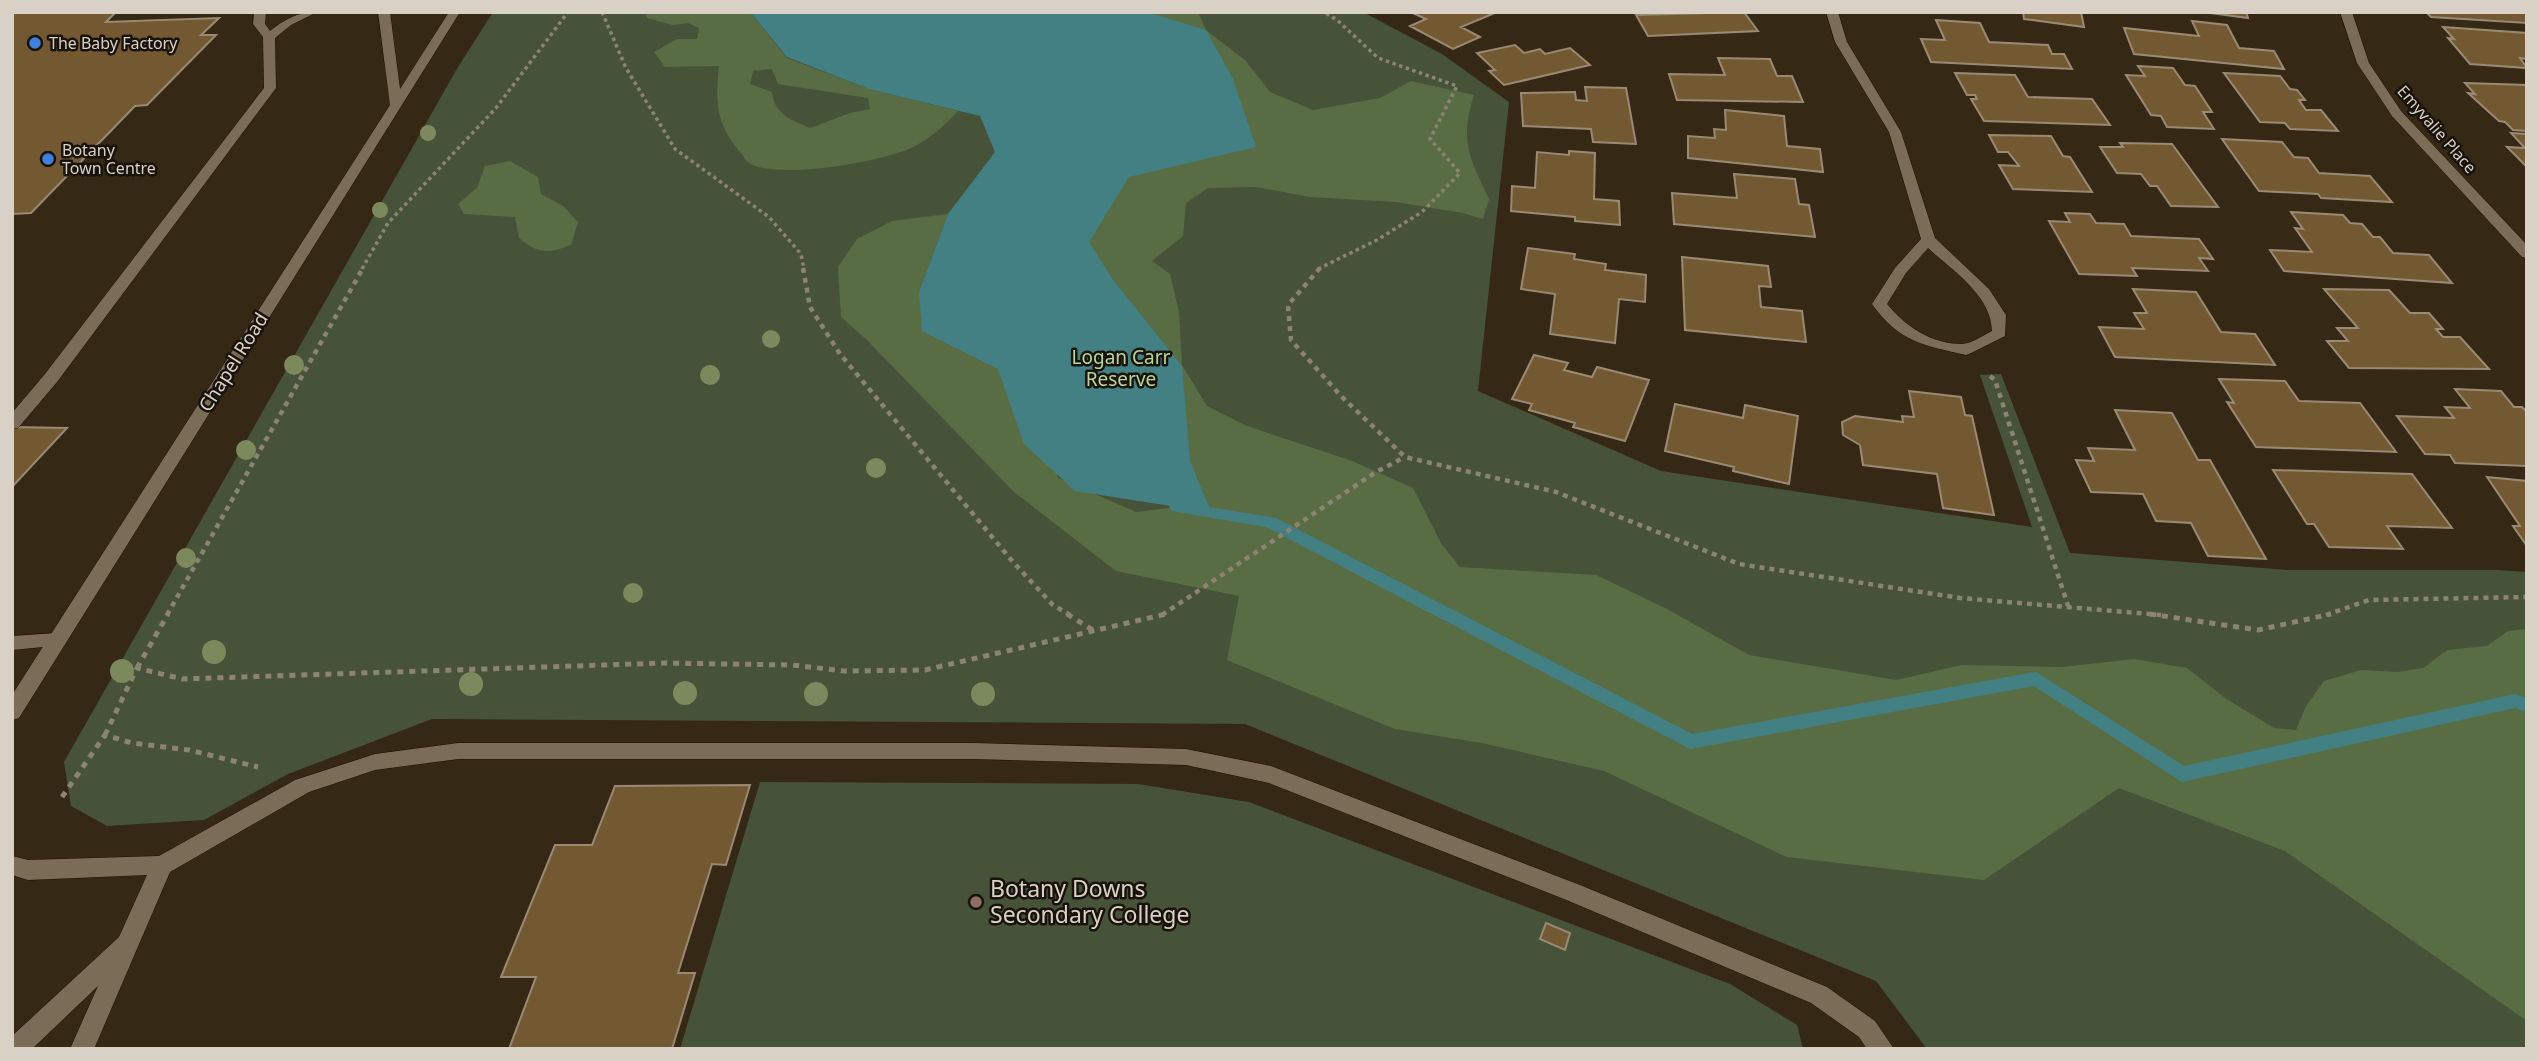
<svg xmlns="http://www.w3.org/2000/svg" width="2539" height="1061" viewBox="0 0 2539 1061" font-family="'Noto Sans',sans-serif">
<rect width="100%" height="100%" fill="#352814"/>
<path fill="#465339" d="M493,12H1363L1442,54L1509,102L1478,391L1661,471L2032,527L1980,375L2001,374L2070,553L2288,570H2498L2527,572V1049H1927L1876,981L1245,724L432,719L288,774L204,820L107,826L71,806L64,762L458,67Z
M760,782L1138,784L1249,802L1730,984L1797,1025L1803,1049H680Z"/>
<path fill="#596d45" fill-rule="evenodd" d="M645,12H750L787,58L869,89L958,111C946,124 933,136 917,145C890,161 776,181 749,163C746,161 742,154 739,151C716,122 715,102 719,66L665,67L654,52L677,39H697L699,28L688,23L673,25L647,18ZM772,69L778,84L868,98L870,109L850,113L810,128C791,120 774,114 772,92L750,84L753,71Z
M1126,12H1198L1206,30L1246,61L1270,92L1313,110L1380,98L1411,81L1474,95C1459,142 1470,158 1489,199L1483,219L1463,213L1396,202L1310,197L1256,187L1208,188L1186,203L1183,236L1152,261L1170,274L1179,312L1182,365L1207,406L1247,426L1352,461L1413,488L1442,545L1460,567L1596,575L1667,609L1749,655L1896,680L1962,665L2062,667L2134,659L2187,668L2225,698L2274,728L2296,730L2306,706L2324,681L2361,670L2398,672L2423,668L2447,650L2487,646L2508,631L2527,629V1021L2285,851L2119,788L1984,880L1787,857L1604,771L1482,743L1395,729L1227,660L1239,596L1116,571L1014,492L867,340L841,317L838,267L857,239L892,221L948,214L919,292L1025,376L1058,478L1136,512L1177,507L1190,461L1029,227Z
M510,161L538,177L541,194L563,206L578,222L571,245C547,254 539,254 519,238L515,217L464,214L458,204L477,188L485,166Z"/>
<path fill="#428084" d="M750,12H1146L1206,30L1233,79L1256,147L1129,177L1089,242L1113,280L1182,366L1190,461L1210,509L1177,507L1075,491L1024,444L998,369L922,331L919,292L948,214L995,152L980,116L869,89L787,57Z"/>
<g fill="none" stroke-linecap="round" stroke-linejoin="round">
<path fill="#428084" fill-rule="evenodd" d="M1177,502L1276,518L1692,734L2036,672L2184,766L2515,694L2527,698V712L2515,708L2182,782L2034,686L1690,749L1266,527L1172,511L1169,507L1172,503Z"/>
</g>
<path fill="#725932" stroke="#998a73" stroke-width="2" d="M12,12H116L106,22L219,18L201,35H216L147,105L135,106L31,213L12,214Z
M1418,12H1497L1461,27L1480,37L1453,49L1410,26L1426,19L1415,14Z
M1744,12L1758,31L1648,36L1636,15Z
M2023,12H2081L2084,27L2024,19Z
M2203,12H2246L2248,18Z
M2426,12H2527V23L2431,17Z
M1936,20L1980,23L1989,42L2048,45L2052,54H2064L2072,69L1931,62L1921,39L1945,40Z
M2192,21L2227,25L2239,48L2274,51L2284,69L2134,54L2124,28L2199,36Z
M2443,27L2527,33V59L2520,58L2527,68L2470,64L2448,38L2454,39Z
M1515,45L1524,53L1540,49L1545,54L1570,48L1590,65L1504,85L1489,71L1495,70L1477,53Z
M1718,58L1770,59L1777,76H1792L1803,102L1677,100L1669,74L1725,75Z
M2138,66L2173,68L2185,85L2195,86L2212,112H2203L2214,129L2167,127L2161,116L2151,115L2126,75L2145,76Z
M1955,73L2015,75L2028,97L2092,99L2110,125L1984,121L1971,99H1977L1975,95H1967Z
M2224,73L2280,76L2290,89L2297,90L2305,100H2299L2306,110H2321L2338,131L2290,129L2285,123L2260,122Z
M2465,83L2527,85V131L2513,130L2505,122L2499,121L2468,93L2475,94Z
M1585,87L1626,88L1636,144L1593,142L1591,129L1523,126L1521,93L1575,92L1576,100L1587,101Z
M1725,110L1784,116L1787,146L1820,149L1823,172L1688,158V136L1715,138L1714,129L1726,130Z
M2511,133L2527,134V167L2507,147L2525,148Z
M1989,135L2051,136L2063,156L2070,157L2092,192L2013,189L1999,165L2019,166L2008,152H1998Z
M2222,139L2282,142L2294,157L2308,158L2319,173L2370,176L2392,202L2321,198L2318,194L2259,191Z
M2120,143L2172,144L2218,207L2171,206L2157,186H2150L2141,174L2117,173L2100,147H2123Z
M1569,151L1595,153L1594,199L1619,201L1620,225L1575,221V217L1511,211L1512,186L1535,188L1537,152L1569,155Z
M1734,174L1795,179L1799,204L1809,205L1815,237L1674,224L1672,193L1737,198Z
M2291,212L2343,215L2350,223L2362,224L2373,237H2380L2393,253L2429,255L2452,283L2284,271L2270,250L2312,252L2295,228L2303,229Z
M2065,213L2090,214L2096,223L2124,224L2131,236L2199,239L2213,259L2199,258L2208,271L2132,268L2137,276L2079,274L2049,221L2070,222Z
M1528,248L1575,254L1574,259L1606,264L1605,270L1646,275L1645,302L1619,299L1615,343L1550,334L1555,294L1521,289Z
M1682,257L1768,266L1771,287L1759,286L1761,307L1802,311L1806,342L1685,330Z
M2133,289L2196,292L2221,332L2255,334L2275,365L2115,357L2099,327L2144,329L2134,313H2147Z
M2324,289L2389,290L2410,313H2429L2443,329H2436L2443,337H2460L2489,369L2349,368L2327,341H2348L2337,328H2358Z
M1534,355L1568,363L1564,370L1592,377L1597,367L1649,380L1625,441L1573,427L1575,423L1529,410L1532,404L1512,399Z
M2219,379L2285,381L2299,401L2360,403L2396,452L2256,447L2227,402L2234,403Z
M2455,389L2501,391L2514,407H2522L2527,412V466L2455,463L2450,455L2425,454L2397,416L2454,418L2445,407L2470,408Z
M1909,391L1961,397L1965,415L1972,416L1994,515L1943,508L1937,474L1863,465L1860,445L1843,435L1842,422L1855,416L1903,422L1902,416L1914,417Z
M1675,404L1743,418L1745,405L1798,416L1789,484L1733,471L1734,467L1665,451Z
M2115,410L2172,413L2198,460H2210L2266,559L2208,556L2191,523L2156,521L2143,494L2091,492L2076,460L2094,461L2088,448L2135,450Z
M12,427L67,428L12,487Z
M2273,470L2412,474L2452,528L2387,526L2403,549L2329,547L2314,524H2307Z
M2487,477L2527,481V546L2513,526H2520Z
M750,785L726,865L712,864L678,973H695L672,1049H509L536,977H501L555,845H592L615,786Z
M1546,923L1570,933L1565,950L1540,939Z"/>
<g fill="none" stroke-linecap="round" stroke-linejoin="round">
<g stroke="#1c1101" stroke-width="1">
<path id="service" d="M254,12H266L265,24L270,31C285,19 298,12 317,12L291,25L275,38L276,88L57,382L18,428L12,429V413L45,374L264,88L263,37L253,24Z
M57,633L64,635L66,640L64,645L12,650V636Z
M458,743H974L1186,749L1271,766L1580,885L1827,987L1875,1021L1894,1049H1867L1859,1037L1811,1003L1564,899L1269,783L1186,765L974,759H458L375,770L309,792L170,872L94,1049H70L98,986L32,1049H12V1036L119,937L147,875L28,880L12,875V856L28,860L159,856L295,780L375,754Z"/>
</g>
<g stroke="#1c1101" stroke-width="1">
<path id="minor" d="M1826,12H1838L1847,42L1901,132L1935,238L1989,289L2006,315L2005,336L1971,353L1966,355C1923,345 1899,342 1872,304L1895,268L1921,239L1889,132L1835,42ZM1928,248C1953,271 1991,295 1992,331C1984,335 1971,344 1962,344C1931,344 1905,326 1887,304L1906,273Z
M2340,12H2352L2369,63L2401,111L2527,245V258L2522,257L2392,116L2357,63Z"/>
</g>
<g stroke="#1c1101" stroke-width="1">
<path id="secondary" d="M378,12H390L400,89L449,12H460L19,718L12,720V695L390,105Z"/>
</g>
<path stroke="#8d8373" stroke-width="3.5" stroke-dasharray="3.5 3.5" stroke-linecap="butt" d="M602,12L626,68L675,149L769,217L801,254L804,269
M362,269L388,223L496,108L568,12
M1318,269L1377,240L1422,212L1460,173L1430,139L1457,86L1378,58L1337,20L1324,12"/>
<path stroke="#8d8373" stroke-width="4.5" stroke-dasharray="5 5" stroke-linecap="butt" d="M803,268L810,307L840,354L1013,562L1053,605L1070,615
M1320,268L1288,305L1291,340L1341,396L1405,457L1556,492L1739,564L1960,598L2161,615
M1990,376L1995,380L2068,606
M167,615L363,268
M1162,615L1376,472L1405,457
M2326,615L2369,600L2527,597"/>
<path stroke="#8d8373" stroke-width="5" stroke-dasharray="6 6" stroke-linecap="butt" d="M1067,614L1096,632
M2150,614L2258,630L2331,614
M137,668L168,614
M105,735L137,668L182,679L665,663L792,665L844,671L925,670L1166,614
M62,797L105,735L132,743L189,750L258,767"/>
<use href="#service" fill="#7a6c56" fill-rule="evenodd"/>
<use href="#minor" fill="#7a6c56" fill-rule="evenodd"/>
<use href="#secondary" fill="#7a6c56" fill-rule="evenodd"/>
</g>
<g fill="#7c895c">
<circle cx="428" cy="133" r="8"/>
<circle cx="380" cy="210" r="8"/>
<circle cx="771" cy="339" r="9"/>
<circle cx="294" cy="365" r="10"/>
<circle cx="710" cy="375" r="10"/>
<circle cx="246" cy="450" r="10"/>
<circle cx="876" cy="468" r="10"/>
<circle cx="186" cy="558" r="10"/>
<circle cx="633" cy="593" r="10"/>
<circle cx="214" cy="652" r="12"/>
<circle cx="122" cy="671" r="12"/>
<circle cx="471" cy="684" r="12"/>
<circle cx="685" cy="693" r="12"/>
<circle cx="816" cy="694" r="12"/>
<circle cx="983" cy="694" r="12"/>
</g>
<g fill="#3f7fe0" stroke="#18120a" stroke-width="2.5">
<circle cx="35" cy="43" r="7"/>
<circle cx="48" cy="159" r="7"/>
</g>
<circle fill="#8d6e63" stroke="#18120a" stroke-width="2.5" cx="976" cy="902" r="7"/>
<g text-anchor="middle" stroke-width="5" stroke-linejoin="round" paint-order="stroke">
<g font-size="16" fill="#d9d1c5" stroke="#18120a" text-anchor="start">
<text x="49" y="49">The Baby Factory</text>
<text x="62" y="156">Botany<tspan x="62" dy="18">Town Centre</tspan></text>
</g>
<g font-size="16" fill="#d9d1c5" stroke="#18120a">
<text transform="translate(2437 129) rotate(49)" y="6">Emyvalie Place</text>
</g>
<g font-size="19" fill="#b7d896" stroke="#18120a">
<text x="1121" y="364">Logan Carr<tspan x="1121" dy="22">Reserve</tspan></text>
</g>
<g font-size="19" fill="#d9d1c5" stroke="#18120a">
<text transform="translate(233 362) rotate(-58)" y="7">Chapel Road</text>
</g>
<g font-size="23" fill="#d9d1c5" stroke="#18120a" text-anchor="start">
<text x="990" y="897">Botany Downs<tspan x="990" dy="26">Secondary College</tspan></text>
</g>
</g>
<rect width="2539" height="1061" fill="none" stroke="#d9d1c5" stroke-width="28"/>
</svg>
